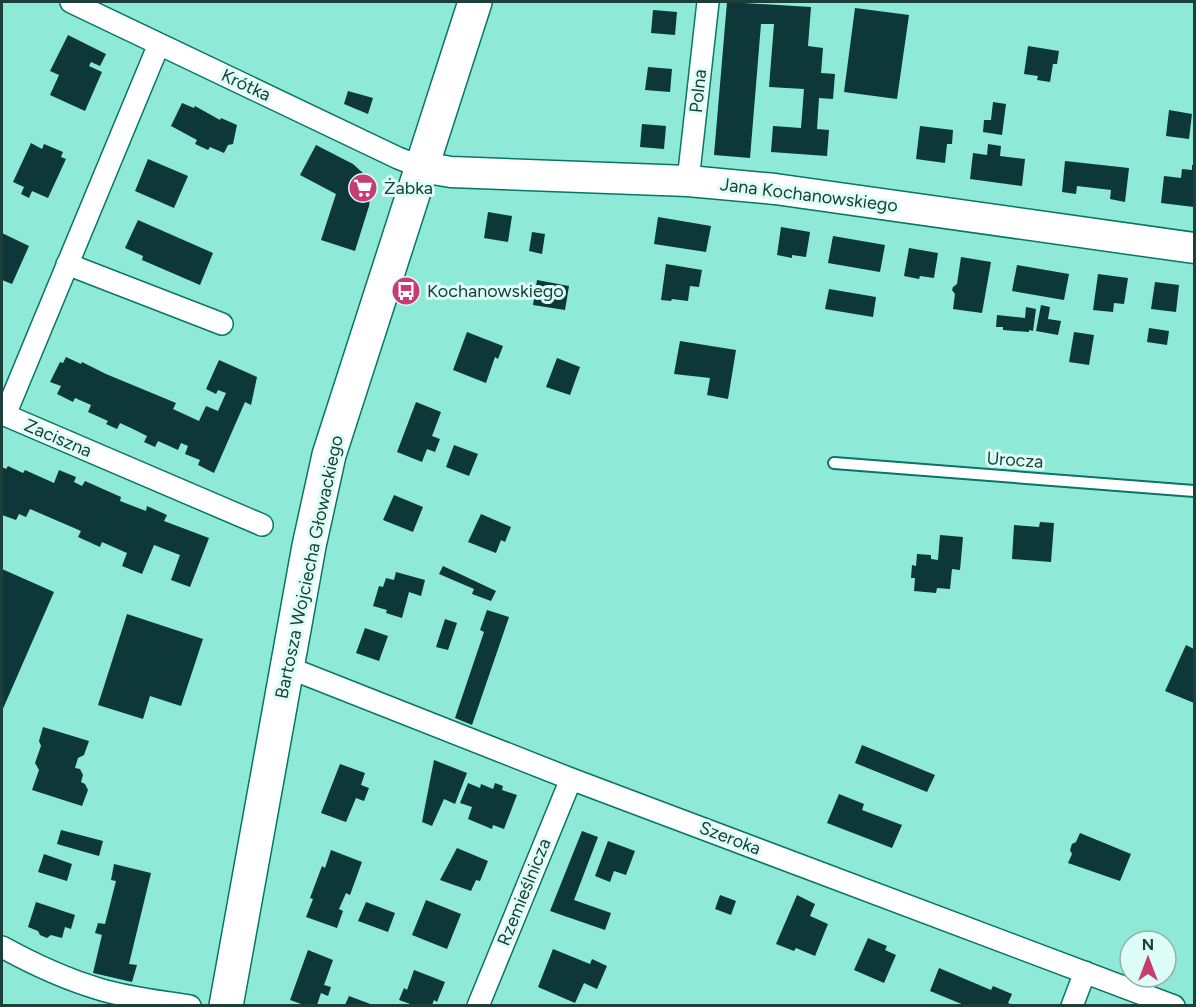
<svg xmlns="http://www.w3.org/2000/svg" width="1196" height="1007" viewBox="0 0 1196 1007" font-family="Figtree,sans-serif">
<rect width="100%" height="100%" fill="#8fe9d7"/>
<path fill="#0d3739" d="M727,2L811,7L808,46L823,48L821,73L835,74L833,99L819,98L817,129L829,130L827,156L771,152L773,126L801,128L804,89L769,87L774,24H761L750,158L714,155Z
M855,8L909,15L897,99L844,92Z
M653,10L677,12L675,35L651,33Z
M68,35L106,54L100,66L91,62L89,66L102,72L85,111L50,95L59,75L50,71Z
M1028,46L1059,51L1057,64H1053L1050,82L1037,80L1038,76L1024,74Z
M648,67L672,69L670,92L645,90Z
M348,91L373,98L368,114L344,104Z
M993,102L1006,104L1002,135L983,132L984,120H991Z
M182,103L194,108L195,106L220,120L221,118L237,125L233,144L228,145L224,153L210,147L208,150L195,144L197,140L171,126Z
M1169,110L1192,114L1189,139L1166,136Z
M642,124L666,126L664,149L640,147Z
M920,126L953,130L952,144H947L945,163L916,159Z
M31,143L42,149L44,144L63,152L61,157L66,159L48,198L32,191L29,198L21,194L24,187L13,182Z
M988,144L1001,146L1000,156L1025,159L1022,186L970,179L973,153L987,155Z
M316,145L353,164L364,174L371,190L369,206L355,251L321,240L336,194L300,175Z
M148,159L188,176L174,208L135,191Z
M1065,161L1129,168L1125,202L1110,199L1111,190L1077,186L1076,194L1062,192Z
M1192,165H1194V207L1161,203L1164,176L1181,178L1182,169L1192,170Z
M488,212L512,216L508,242L484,238Z
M658,217L711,226L706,252L654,244Z
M138,220L213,253L200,285L142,260L143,256L125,248Z
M781,227L810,232L806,257L792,255V258L777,255Z
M532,232L545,234L542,254L529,251Z
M2,233L29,246L12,284L2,280Z
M833,236L885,245L880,272L828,263Z
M909,248L938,253L934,278L920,276L919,279L904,276Z
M961,257L991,262L982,313L953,309L955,294L952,290L953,287L957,284Z
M666,264L702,270L699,287L690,286L688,301L672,299L671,301L661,300Z
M1017,265L1069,274L1064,300L1012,291Z
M1098,274L1128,278L1124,304L1114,303L1113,312L1093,310Z
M537,280L569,286L565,310L533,305Z
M1155,282L1179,285L1176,312L1151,309Z
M829,289L876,297L873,317L825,309Z
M1041,305L1050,307L1048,319L1061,321L1058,335L1036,331Z
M1026,307L1036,309L1033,331L1029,330V332L1003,330V327H996L997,315L1025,318Z
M1149,328L1169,331L1167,345L1147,342Z
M467,332L503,346L498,359L495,357L486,383L453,370Z
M1074,332L1094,335L1089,365L1069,362Z
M680,341L736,350L728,399L707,395L710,378L674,374Z
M66,357L81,364L82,362L106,374L176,403L173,409L199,421L206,406L218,411L226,393L218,390L216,394L206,389L219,360L257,377L251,405L245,402L214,473L198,465L200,460L185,454L188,446L181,443L178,450L158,441L155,447L144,442L147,436L133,429L120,423L117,429L106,424L108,421L88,412L91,405L75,398L73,402L57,394L61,386L50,382L60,362L63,363Z
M557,358L580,367L570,395L546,387Z
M416,402L441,412L432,436L440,439L435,452L427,449L422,462L397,452Z
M454,445L478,454L469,476L446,467Z
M8,466L23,473L25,470L54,483L59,470L76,477L74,482L82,486L85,481L121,497L120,501L146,511L147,506L167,515L164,521L209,538L190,587L171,580L180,555L154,545L142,574L122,566L127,553L102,542L100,547L78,537L81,531L30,509L26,517L19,514L16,520L2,515V467L6,469Z
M394,495L423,507L413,532L383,520Z
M481,514L511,527L505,542L501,540L496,553L468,542Z
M1040,522L1054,523L1051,562L1012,559L1014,525L1039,527Z
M940,535L963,537L960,570L952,569L950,589L937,588L936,593L914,591L915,578H911L912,565L916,566L917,554L931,555V559L938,560Z
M443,566L496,591L491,601L472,594L474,589L439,574Z
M2,569L54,592L2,711Z
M396,572L425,580L421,596L409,592L402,618L386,613L387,610L373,606L379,586L383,587L386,578L394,580Z
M487,610L509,617L472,725L455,718L484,632L480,630Z
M127,614L203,639L181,706L150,696L143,719L98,705Z
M445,619L457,623L448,650L436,647Z
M365,628L388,636L379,661L356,653Z
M1186,645L1194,649V703L1165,691Z
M43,727L89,741L84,755L78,758L75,768L80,769L83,775L81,782L85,784L88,790L82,806L32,790L39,770L35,763L41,746L39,741Z
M862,745L935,775L927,792L855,763Z
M434,760L467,773L455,804L444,799L432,826L422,822Z
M340,764L365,773L361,785L369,788L364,801L356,798L346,822L321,813Z
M468,783L480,788L481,784L493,789L495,783L503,786L502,790L517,795L504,829L493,825L492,829L468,819L472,807L460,803Z
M839,794L864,804L862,810L902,825L892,848L827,823Z
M61,830L103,841L99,856L57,844Z
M582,831L598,837L574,900L611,913L605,930L550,911Z
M1080,833L1131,854L1120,881L1068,863L1072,854L1070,850L1072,844L1076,842Z
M608,841L635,851L626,875L614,871L610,882L595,876Z
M457,848L488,861L480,881L476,880L471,891L440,880Z
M331,850L362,862L350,895L346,893L339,909L343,911L337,928L306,917L313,899L310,898L322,866L325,868Z
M44,854L72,864L67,881L38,872Z
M114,864L151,873L129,964L137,965L132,982L93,973L102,935L95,933L98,923L105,924L116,881L111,880Z
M720,895L736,901L731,915L715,909Z
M797,895L815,904L810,916L828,924L815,956L796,948L794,951L776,944Z
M426,900L461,914L447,949L412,935Z
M36,902L75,915L71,929L65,927L62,938L51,935L47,938L40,935L38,931L28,927Z
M366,902L395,913L388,932L358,921Z
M868,938L887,946L885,950L896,955L884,983L854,970Z
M553,949L590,964L592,959L607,966L597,989L584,983L575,1003L538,987Z
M308,950L333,960L324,985L331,987L328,996L321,993L317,1005H304L290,1000Z
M939,968L991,990L993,986L1012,994L1008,1003L1013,1005H964L930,991Z
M414,970L445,982L437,1002L434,1000L432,1005H413L399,1000L404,988L407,990Z
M349,996L373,1005H345Z"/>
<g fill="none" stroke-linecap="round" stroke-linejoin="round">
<g stroke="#077567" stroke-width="14">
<path id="lane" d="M834,463L1194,491"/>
</g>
<g stroke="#077567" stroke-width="24">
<path id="street" d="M71,2L398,158L421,167
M159,44L5,415L262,525
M688,181L708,2
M67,264L222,324
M287,667L571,779L1174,1006
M2,947C33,964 65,979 99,989C128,998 159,1001 190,1006
M478,1006L571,779
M1072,1006L1085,972"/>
</g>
<g stroke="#077567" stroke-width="33">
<path id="secondary" d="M421,167L451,172L688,181L775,189L1194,248"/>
</g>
<g stroke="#077567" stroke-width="36">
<path id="primary" d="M226,1006L309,546L329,455L475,2"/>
</g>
<use href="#lane" stroke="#fff" stroke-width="10"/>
<use href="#street" stroke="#fff" stroke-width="21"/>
<use href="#secondary" stroke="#fff" stroke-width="30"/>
<use href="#primary" stroke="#fff" stroke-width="33"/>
</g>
<defs>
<g id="supermarket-disc" transform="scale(1.5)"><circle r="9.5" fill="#c73c73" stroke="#ddfef6"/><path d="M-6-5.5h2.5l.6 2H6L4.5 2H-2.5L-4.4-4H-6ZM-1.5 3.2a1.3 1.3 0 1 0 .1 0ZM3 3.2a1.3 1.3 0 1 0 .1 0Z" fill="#fff"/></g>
<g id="bus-disc" transform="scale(1.5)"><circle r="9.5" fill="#c73c73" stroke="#ddfef6"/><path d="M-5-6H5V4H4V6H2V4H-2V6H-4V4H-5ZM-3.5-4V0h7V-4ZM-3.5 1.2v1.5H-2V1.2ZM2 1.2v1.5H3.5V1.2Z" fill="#fff"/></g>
</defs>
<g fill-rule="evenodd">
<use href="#supermarket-disc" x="363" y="188"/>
<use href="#bus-disc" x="406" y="291"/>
</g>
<g text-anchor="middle" stroke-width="6" stroke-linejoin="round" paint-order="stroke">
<g font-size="18" fill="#1a4039" stroke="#ddfef6">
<text transform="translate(246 85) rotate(25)" y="6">Krótka</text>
<text transform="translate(698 91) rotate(-84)" y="6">Polna</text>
<text transform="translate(809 195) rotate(7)" y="6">Jana Kochanowskiego</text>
<text transform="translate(58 438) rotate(23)" y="6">Zaciszna</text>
<text transform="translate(1015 460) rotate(4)" y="6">Urocza</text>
<text transform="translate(309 567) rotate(-78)" y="6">Bartosza Wojciecha Głowackiego</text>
<text transform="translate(730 838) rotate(21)" y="6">Szeroka</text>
<text transform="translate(524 892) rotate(-68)" y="6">Rzemieślnicza</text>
</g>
<g font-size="18" fill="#1a4039" stroke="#ddfef6" text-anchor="start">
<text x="384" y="194">Żabka</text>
<text x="427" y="297">Kochanowskiego</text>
</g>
</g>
<rect width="1196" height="1007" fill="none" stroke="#1a4039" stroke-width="6"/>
<g transform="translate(1148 959)"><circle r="28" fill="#ddfef6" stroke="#8fb2aa" stroke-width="1.5"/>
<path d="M0-4.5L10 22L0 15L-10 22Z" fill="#c73c73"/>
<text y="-9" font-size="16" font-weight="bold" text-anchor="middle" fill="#1a4039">N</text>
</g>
</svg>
